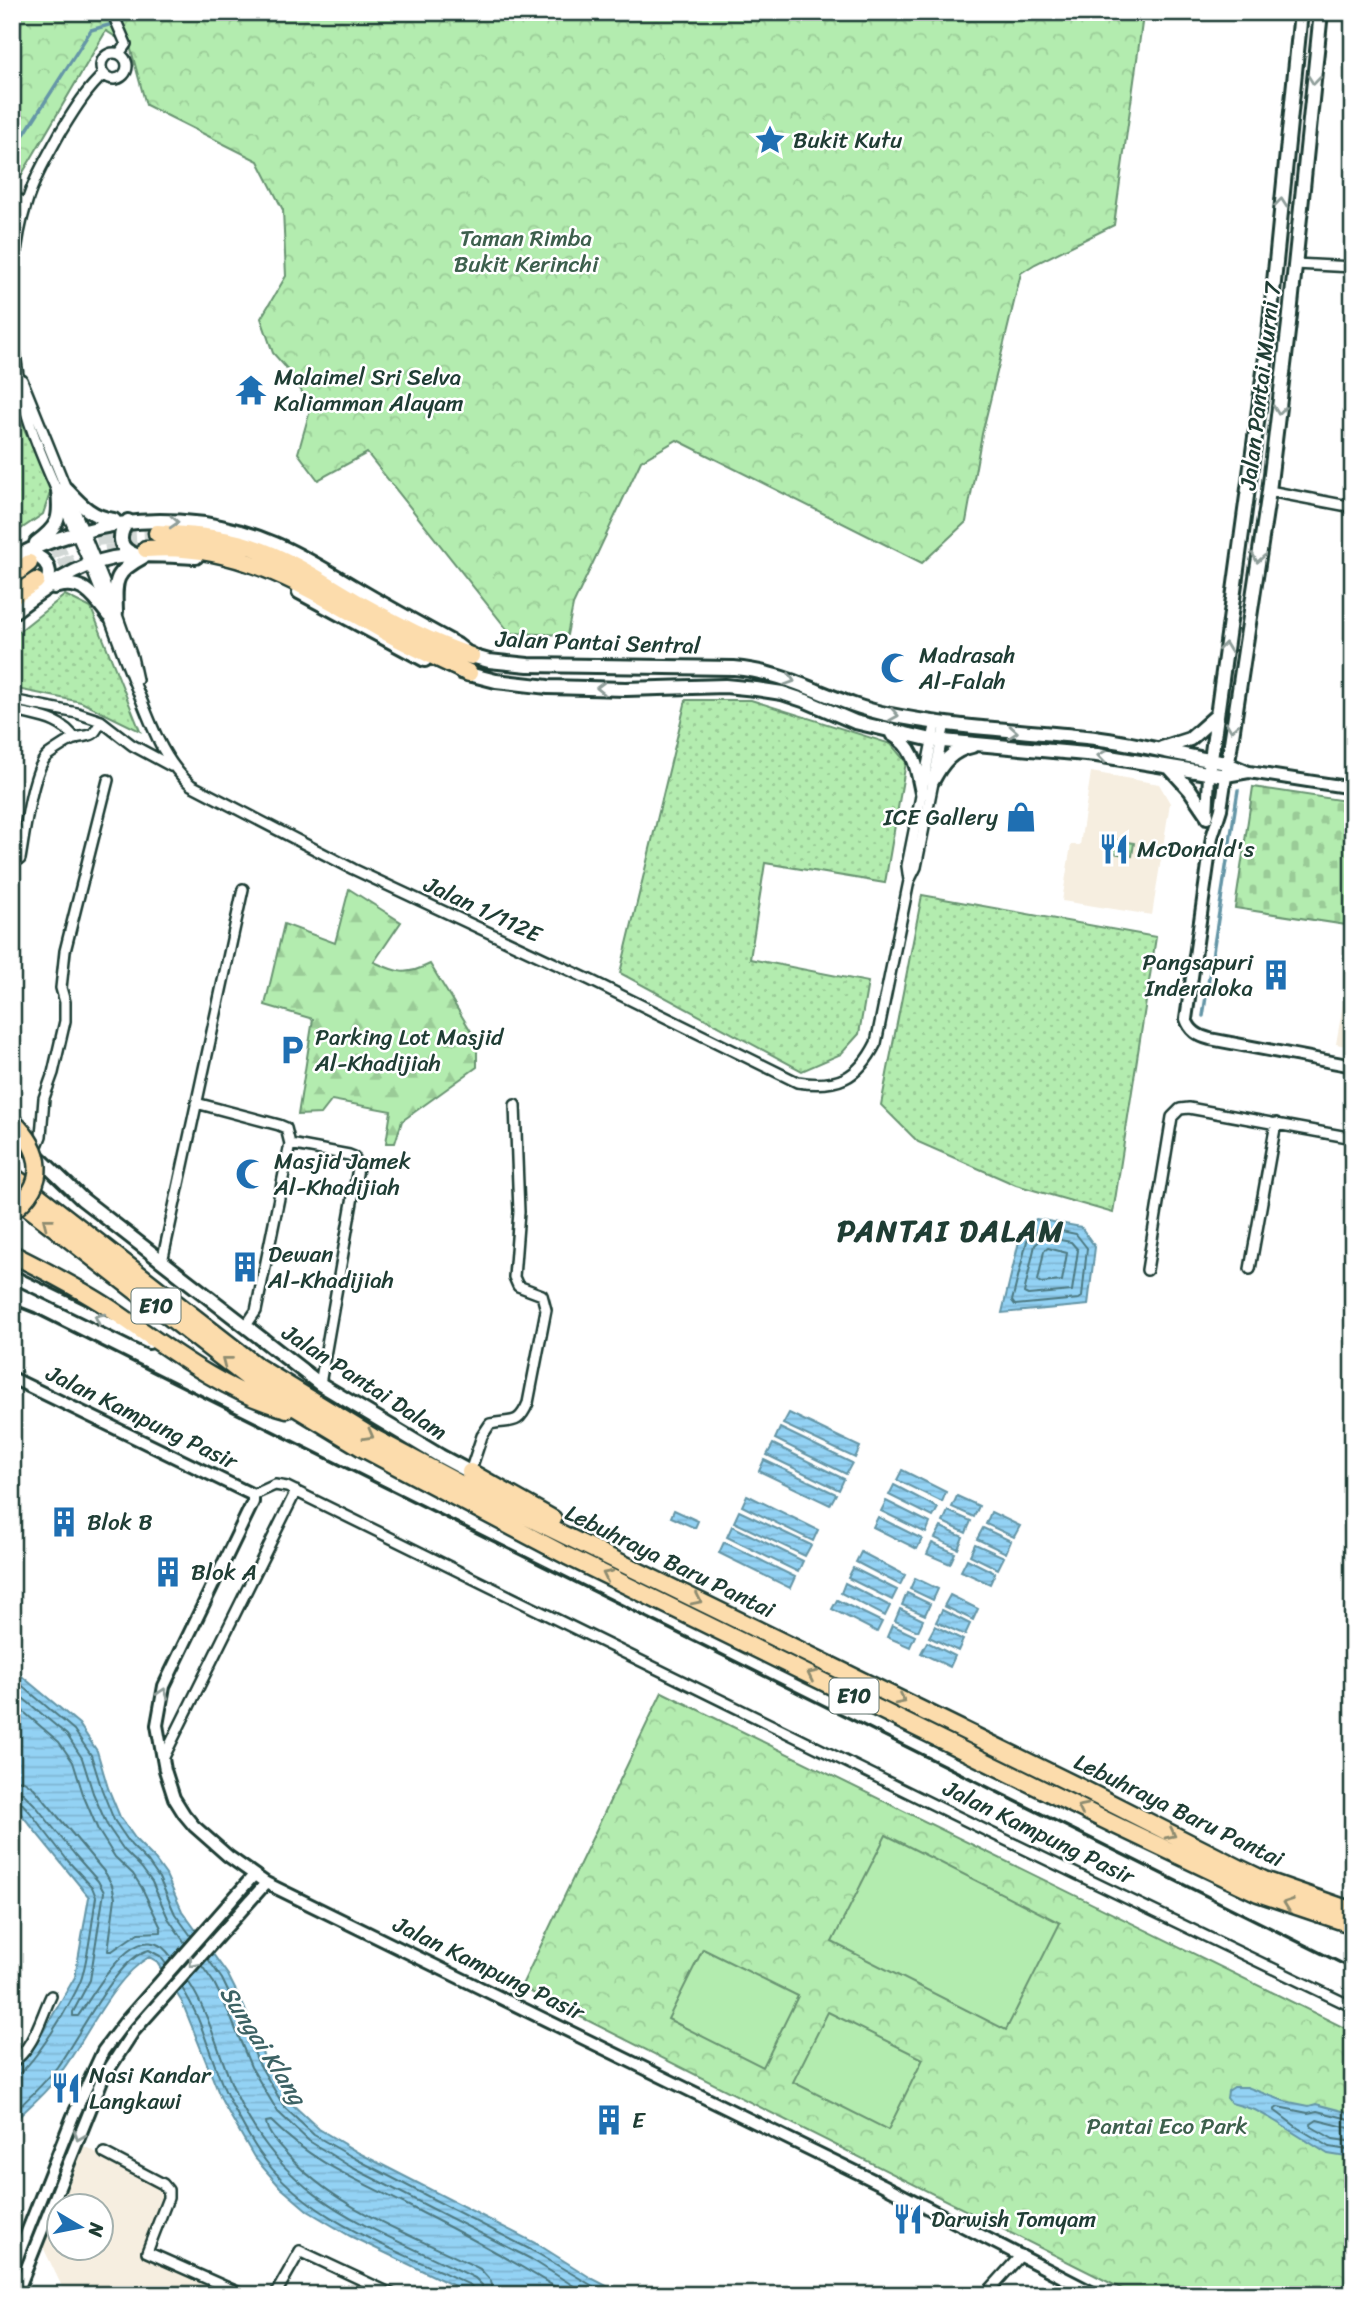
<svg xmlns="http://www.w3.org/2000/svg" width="1365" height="2307" viewBox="0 0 1365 2307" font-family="Sriracha,sans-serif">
<defs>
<pattern id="grass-dots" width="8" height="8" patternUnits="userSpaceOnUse" patternTransform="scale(1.75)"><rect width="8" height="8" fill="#b3ecaf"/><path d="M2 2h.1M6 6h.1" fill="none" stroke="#9acb97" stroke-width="1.8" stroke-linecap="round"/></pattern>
<pattern id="forest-firs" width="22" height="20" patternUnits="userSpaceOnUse" patternTransform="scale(1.75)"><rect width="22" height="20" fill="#b3ecaf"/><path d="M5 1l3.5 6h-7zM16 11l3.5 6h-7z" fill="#9acb97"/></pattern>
<pattern id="cemetery-stones" width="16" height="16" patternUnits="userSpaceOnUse" patternTransform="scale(1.75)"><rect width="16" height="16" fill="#b3ecaf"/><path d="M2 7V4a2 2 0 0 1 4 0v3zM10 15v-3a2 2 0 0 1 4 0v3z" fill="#9acb97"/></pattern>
<pattern id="park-crowns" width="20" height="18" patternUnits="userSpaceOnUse" patternTransform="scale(1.75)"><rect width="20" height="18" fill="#b3ecaf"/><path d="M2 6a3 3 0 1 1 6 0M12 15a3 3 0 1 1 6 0" fill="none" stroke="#9acb97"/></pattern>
<pattern id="water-rules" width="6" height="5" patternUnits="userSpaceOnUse" patternTransform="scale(1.75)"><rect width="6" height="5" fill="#93d2f4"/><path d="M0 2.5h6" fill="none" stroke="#7eb5d2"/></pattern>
</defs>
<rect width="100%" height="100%" fill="#fff"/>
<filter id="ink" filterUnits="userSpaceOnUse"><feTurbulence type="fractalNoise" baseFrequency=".0143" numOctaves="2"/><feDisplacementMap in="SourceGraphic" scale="14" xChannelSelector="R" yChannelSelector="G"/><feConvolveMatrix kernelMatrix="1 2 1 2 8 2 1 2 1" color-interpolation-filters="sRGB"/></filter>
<g filter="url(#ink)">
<path fill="#f6eee0" d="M1091,772L1159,784L1170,803L1152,915L1062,901L1071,845H1080Z
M1353,948V1047L1336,1044Z
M84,2146L163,2189L165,2195L143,2251L145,2256L234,2295H66L43,2247L60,2206V2248H102V2206H60Z
M12,2212L23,2216L12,2247Z"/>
<path fill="url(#grass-dots)" stroke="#699472" stroke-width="2" d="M12,401L51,490L43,514L12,535Z
M65,595L91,608L140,731L81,702L12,688V637Z
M686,700H751L891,744L906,762L885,883L765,863L750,959L868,982L859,1034L841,1054L802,1071L620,973Z
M1108,839L1134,843L1132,856L1106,852Z
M922,895L1156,937L1113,1213L1016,1185L918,1142L881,1105Z"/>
<path fill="url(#forest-firs)" stroke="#699472" stroke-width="2" d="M349,889L401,922L374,962C398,973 406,976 430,964L477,1041V1067L402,1121L395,1143H386L391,1111L332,1100L321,1114L298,1115L313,1019L265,1005L284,924L335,943Z"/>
<path fill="url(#cemetery-stones)" stroke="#699472" stroke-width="2" d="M1253,787L1353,802V926L1235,908Z"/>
<path fill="url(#park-crowns)" stroke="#699472" stroke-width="2" d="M12,12H1142L1143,16L1114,225L1035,264L1021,273L982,434L966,522L922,563L677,440L641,461L573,605L567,635L510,633L367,453L318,480L298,453L311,407L290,372L273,353L261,318L286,276L283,210L258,161L146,105L130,46L106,31L15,186L12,184V58L19,32L12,30Z
M662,1692L1353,2032V2295H1134L521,1987Z"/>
<path fill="#b3ecaf" stroke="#699472" stroke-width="2" d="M886,1835L1060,1923L1006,2030L832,1942Z
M703,1949L798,1996L763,2067L668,2019Z
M828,2012L923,2059L888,2130L793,2082Z"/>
<path fill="url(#water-rules)" stroke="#6596a7" stroke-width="2" d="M1036,1219L1081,1227L1095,1247L1088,1305L1002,1313L1020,1237Z
M789,1413L860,1447L855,1458L783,1424Z
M780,1428L852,1463L846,1474L775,1439Z
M773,1444L844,1479L839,1490L767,1455Z
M764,1460L836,1494L830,1505L759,1471Z
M902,1470L946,1492L942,1502L897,1480Z
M894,1485L938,1508L933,1517L889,1495Z
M747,1495L818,1530L813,1541L742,1506Z
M957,1496L979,1506L974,1517L952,1507Z
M886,1501L930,1523L926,1533L881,1511Z
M674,1510L698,1521L695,1528L671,1517Z
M739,1511L811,1545L805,1556L734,1522Z
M948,1511L971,1521L966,1533L943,1522Z
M991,1512L1020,1526L1014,1537L986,1524Z
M878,1517L922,1539L917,1549L873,1527Z
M732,1526L803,1561L798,1572L727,1537Z
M941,1527L963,1537L958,1549L935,1538Z
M983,1528L1011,1541L1006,1553L977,1539Z
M724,1542L795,1577L790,1588L719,1553Z
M932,1543L955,1553L950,1564L927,1554Z
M975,1544L1004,1557L998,1569L970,1555Z
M861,1552L905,1575L900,1585L856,1562Z
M967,1559L995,1573L990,1584L961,1571Z
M853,1568L897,1590L892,1600L848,1578Z
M915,1578L938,1589L933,1600L910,1589Z
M845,1583L890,1606L885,1616L841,1593Z
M907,1593L930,1604L925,1615L902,1605Z
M950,1595L978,1609L973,1620L944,1606Z
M837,1600L882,1622L877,1632L832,1609Z
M900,1609L923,1620L918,1631L895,1621Z
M942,1610L970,1624L965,1635L936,1622Z
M892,1625L915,1636L910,1647L887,1637Z
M935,1626L963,1640L958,1651L929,1637Z
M927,1642L955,1656L950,1667L921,1653Z
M12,1668L79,1724L97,1751L108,1788L120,1817L137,1841L153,1857L166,1875L182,1911L228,1975L244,2007L265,2060L292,2104L319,2129L359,2153L539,2245L591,2278L624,2295H473L350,2236L308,2211L280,2187L254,2157L222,2101L182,2002L156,1961L149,1957C114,1977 88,2035 64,2068C50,2089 30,2106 12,2123V2073L36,2044L75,1977L89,1897L12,1803Z
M1234,2087H1247L1284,2101L1309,2106L1316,2104L1350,2113L1353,2115V2158L1328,2154L1270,2118L1255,2110L1231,2103L1227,2098L1228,2091Z"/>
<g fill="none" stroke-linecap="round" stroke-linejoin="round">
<path stroke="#4d7981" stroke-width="2" d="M1041,1227L1076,1234L1087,1248L1082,1297L1079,1299L1015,1305L1012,1301L1027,1241Z
M1044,1237L1071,1242L1078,1250L1072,1291L1028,1295L1024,1293L1035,1245Z
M1048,1248L1067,1253L1062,1281L1041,1283L1038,1281L1044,1251Z
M12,1677L74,1730L91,1755L102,1790L114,1820L131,1845L148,1862L159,1878L175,1914L191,1936
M12,1689L67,1735L82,1758L93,1793L107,1825L124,1850L141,1867L152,1882L168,1918L185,1943
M12,1702L59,1742L73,1762L84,1797L98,1830L115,1857L133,1874L142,1888L161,1928V1932L138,1933L112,1951H108L115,1898L112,1885L106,1874L34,1788L24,1781L12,1780
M12,1790L23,1793L35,1805L75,1855L98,1881L104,1892L90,1980L73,2012V2016H78C96,1992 139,1908 172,1958
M12,1799L19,1800L29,1811L68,1861L92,1887L96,1897C92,1923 89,1952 82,1977C77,1995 29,2075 12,2077
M208,1959L222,1979L237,2010L258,2062L285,2108L314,2135L356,2159L535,2252L608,2295
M202,1966L214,1983L229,2013L251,2067L278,2112L309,2141L351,2167L531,2259L588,2295
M188,1981C211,2016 219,2057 236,2094C288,2207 372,2226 475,2278L482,2285L483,2295
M182,1988C205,2023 211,2065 230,2101C239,2118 248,2136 259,2152C307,2222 397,2249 470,2285L474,2289L475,2295
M12,2114C28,2099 44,2084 57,2067C78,2039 117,1957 149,1950L160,1956L166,1964
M1353,2120L1317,2111L1308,2113L1278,2107L1274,2110L1298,2128L1330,2147L1353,2151
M1353,2129L1317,2120L1311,2124L1312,2127L1333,2139L1353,2142
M494,2295L491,2281L480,2269C412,2234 337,2211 286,2153C278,2144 267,2133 266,2122L271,2121C312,2162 353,2178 403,2203C458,2231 515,2261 568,2295"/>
<path stroke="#6596a7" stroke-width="3.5" d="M12,147L25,133L91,30L123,21L140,12
M1203,1016L1238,790"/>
<path stroke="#d2d8d6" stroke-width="16" stroke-dasharray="16 8" stroke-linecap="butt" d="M29,563C76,536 104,536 157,533
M39,579C71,559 102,551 140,550"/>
<g stroke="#1f3d34" stroke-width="14">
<path id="minor" d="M112,12L126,44L119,54
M101 66a13 13 0 1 1 26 0a13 13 0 1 1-26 0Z
M104,74C86,90 73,112 60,133C48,155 33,180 26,205C7,266 9,364 30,424C49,481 79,534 100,590C113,628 127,666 143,704C155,734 166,763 191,785L353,869L590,980L797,1082C837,1088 858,1079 876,1043L909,881L916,867L945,723
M12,196L26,204
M1295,264L1353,267
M22,380L116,612L132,657L137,680
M1269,491L1353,507
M12,700L77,713L101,721L132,745L171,766
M12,710C35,717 61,717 75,739
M20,859C24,837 32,768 48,755C55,750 68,741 76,738C92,734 93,738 101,721
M909,880L907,866L936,721
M196,1103L279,1125L286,1128L290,1144L256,1311L245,1327
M290,1144L349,1155L354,1157L358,1168L320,1384
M35,1151L41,1136L44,1098L53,1073L65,1021V1002L61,988L65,951L108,780
M162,1262L243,889
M1250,1269L1276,1123
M1147,1270L1172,1117L1180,1109L1189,1108L1353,1138
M470,1472L482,1436L490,1424C511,1419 518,1427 528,1403L546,1310L542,1295L518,1286L514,1277L519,1212L515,1105
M253,1495L275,1485L287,1487L987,1831L1353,2007
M163,1759L296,1491
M12,1909L13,1907
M12,2062C33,2050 41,2017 51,1996
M104,2153L163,2184L168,2190V2198L147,2252L244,2295
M275,2295L300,2251L394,2295
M985,2295L1021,2255"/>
</g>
<g stroke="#1f3d34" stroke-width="16">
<path id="tertiary" d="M1228,763L1249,772L1353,788
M1249,772L1226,776L1221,809L1212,837L1186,1019C1190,1031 1198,1036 1210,1039L1353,1066
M1207,818L1209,775
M12,1276L149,1343
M12,1378L253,1495V1502L164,1686L157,1725L165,1770L174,1798L184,1814L194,1826L228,1856L266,1883L883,2185L1097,2295
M12,2270L73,2116L103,2051L124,2023L254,1875
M18,2295L20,2285L102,2080L133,2032L266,1883"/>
</g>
<g stroke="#1f3d34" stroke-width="18">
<path id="secondary" d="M66,489C80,504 92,518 114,520
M128,521C118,534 117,549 136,555
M36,543C59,526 61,519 58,490
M23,557L37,556C52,564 51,577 44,590
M12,560C31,547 59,538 81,532C143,514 215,518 275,544C304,556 331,574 359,590C391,609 424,627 457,645L471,656L489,661L528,665L734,668C793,673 832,703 886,714C952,728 1019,730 1086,737C1134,742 1180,756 1228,763
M54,587C82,578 94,596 109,616
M299,592L425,660
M116,612C115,581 113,573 143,557
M12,613C42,590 76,565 113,558C139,553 170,556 196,557
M461,672L496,681L548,687L626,689L725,686L756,689L782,693L806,701L855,722L932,740L1097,755L1226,776L1269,491L1290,315L1321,12
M892,734C915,747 917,769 922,793
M1162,748L1190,739L1217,715
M1210,767L1268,342L1301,12
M1170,768L1190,790L1207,815
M933,780C942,763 952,750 972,746
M12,1137L34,1153L82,1199L320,1384L440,1456L470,1472"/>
</g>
<g stroke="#1f3d34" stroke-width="21">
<path id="motorway" d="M157,533C189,535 221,537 252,547C291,560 324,583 360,604C396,624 432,643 471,656
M146,549C237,541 310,589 386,632C413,647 441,660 469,673
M12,576L29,563
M12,597L36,581
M12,1175L258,1367L374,1438L468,1488L1079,1787L1239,1868L1264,1880L1353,1911
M12,1195L253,1382L364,1449L567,1556L1115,1825L1258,1893L1353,1925
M12,1254C46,1271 79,1288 111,1309C162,1344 226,1394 287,1409
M470,1472L553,1519"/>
</g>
<use href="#minor" stroke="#fff" stroke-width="9"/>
<use href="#tertiary" stroke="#fff" stroke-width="10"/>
<use href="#secondary" stroke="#fff" stroke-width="12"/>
<use href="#motorway" stroke="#fcdcac" stroke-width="16"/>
<path stroke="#1f3d34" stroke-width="3.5" d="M12,1304L35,1313L1353,1969"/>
<g stroke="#1f3d34" stroke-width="21" stroke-linecap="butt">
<path id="motorway-bridge" d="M12,1121C43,1150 49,1183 12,1211"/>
</g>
<use href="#motorway-bridge" stroke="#fcdcac" stroke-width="16"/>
</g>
<defs><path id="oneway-chevron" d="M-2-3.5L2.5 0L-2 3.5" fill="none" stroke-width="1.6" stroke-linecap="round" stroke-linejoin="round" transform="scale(1.75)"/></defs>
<g stroke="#8f9e9a">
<use href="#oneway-chevron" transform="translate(1314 80) rotate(96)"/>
<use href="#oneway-chevron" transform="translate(1281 203) rotate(-84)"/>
<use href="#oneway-chevron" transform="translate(1279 410) rotate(97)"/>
<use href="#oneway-chevron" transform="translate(174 522) rotate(3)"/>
<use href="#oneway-chevron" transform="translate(1258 558) rotate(99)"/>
<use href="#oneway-chevron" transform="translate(1225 647) rotate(-83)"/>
<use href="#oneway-chevron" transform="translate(790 680) rotate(18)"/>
<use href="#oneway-chevron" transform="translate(601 688) rotate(-179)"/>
<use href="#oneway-chevron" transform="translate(894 715) rotate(10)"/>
<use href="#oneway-chevron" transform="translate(1232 727) rotate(98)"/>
<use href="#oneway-chevron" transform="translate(1013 732) rotate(4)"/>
<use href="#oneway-chevron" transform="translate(1102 756) rotate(-172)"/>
<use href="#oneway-chevron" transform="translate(99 1318) rotate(-154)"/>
<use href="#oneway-chevron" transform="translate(163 1693) rotate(-72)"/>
<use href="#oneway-chevron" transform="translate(193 1963) rotate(131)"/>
<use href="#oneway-chevron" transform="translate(79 2136) rotate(112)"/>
</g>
<g stroke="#8e8c70">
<use href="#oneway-chevron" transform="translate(47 1222) rotate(-142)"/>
<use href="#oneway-chevron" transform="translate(226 1361) rotate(-142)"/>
<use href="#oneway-chevron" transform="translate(369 1435) rotate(29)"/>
<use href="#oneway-chevron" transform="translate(607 1575) rotate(-154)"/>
<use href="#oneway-chevron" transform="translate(697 1600) rotate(26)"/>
<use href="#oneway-chevron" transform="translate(812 1675) rotate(-154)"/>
<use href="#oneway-chevron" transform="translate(901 1700) rotate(26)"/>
<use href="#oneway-chevron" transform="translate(1082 1808) rotate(-154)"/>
<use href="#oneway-chevron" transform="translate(1171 1834) rotate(27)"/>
<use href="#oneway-chevron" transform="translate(1288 1904) rotate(-160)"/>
</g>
</g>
<defs>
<g id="sight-bare" transform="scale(2.415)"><path d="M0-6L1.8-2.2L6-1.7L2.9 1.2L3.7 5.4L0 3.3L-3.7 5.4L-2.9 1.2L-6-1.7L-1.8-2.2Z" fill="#1f6fb2" stroke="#fff" stroke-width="2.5" paint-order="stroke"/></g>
<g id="temple-bare" transform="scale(2.415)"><path d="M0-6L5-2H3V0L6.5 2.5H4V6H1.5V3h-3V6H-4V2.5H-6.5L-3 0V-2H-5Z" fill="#1f6fb2" stroke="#fff" stroke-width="2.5" paint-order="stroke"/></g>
<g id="mosque-bare" transform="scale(2.415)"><path d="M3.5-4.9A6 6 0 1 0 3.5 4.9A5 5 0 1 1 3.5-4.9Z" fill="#1f6fb2" stroke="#fff" stroke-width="2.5" paint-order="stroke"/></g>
<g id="shop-bare" transform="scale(2.415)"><path d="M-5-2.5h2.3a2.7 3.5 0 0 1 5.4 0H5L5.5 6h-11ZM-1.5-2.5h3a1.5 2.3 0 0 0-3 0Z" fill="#1f6fb2" stroke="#fff" stroke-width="2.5" paint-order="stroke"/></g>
<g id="restaurant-bare" transform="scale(2.415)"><path d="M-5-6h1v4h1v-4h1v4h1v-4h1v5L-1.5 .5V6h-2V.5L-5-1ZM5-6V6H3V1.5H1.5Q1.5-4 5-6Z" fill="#1f6fb2" stroke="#fff" stroke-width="2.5" paint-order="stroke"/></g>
<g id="building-bare" transform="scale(2.415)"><path d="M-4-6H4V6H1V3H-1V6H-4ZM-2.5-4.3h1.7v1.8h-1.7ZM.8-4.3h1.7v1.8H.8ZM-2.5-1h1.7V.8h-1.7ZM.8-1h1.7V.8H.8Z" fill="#1f6fb2" stroke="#fff" stroke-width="2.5" paint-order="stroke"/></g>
<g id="parking-bare" transform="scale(2.415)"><path d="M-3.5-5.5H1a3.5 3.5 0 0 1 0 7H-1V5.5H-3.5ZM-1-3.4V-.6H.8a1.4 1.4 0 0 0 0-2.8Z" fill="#1f6fb2" stroke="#fff" stroke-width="2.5" paint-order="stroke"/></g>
</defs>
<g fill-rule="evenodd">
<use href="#sight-bare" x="770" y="140"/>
<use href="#temple-bare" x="251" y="390"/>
<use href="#mosque-bare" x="896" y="668"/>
<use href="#shop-bare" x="1021" y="817"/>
<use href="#restaurant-bare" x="1114" y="849"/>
<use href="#building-bare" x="1276" y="975"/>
<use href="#parking-bare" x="292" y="1050"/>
<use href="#mosque-bare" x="251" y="1174"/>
<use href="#building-bare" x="245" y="1267"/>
<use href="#building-bare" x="64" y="1522"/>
<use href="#building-bare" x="168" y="1572"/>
<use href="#restaurant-bare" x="66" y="2088"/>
<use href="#building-bare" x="609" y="2120"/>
<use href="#restaurant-bare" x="908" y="2219"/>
</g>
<g text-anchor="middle" stroke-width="5" stroke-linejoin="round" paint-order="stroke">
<g fill="#fff" stroke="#627771" stroke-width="2">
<rect x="131.5" y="1288.5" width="49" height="35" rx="5"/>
<rect x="829.5" y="1678.5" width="49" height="35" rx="5"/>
</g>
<g font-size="21" font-weight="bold" fill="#1f3d34">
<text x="156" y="1313">E10</text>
<text x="854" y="1703">E10</text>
</g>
<g font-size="23" fill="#1f3d34" stroke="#fff" text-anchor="start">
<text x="793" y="148">Bukit Kutu</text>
<text x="274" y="385">Malaimel Sri Selva<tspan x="274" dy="26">Kaliamman Alayam</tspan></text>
<text x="919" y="663">Madrasah<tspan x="919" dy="26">Al-Falah</tspan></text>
<text x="998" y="825" text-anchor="end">ICE Gallery</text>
<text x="1137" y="857">McDonald's</text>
<text x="1253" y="970" text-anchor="end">Pangsapuri<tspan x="1253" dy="26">Inderaloka</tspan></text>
<text x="315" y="1045">Parking Lot Masjid<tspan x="315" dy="26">Al-Khadijiah</tspan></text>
<text x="274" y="1169">Masjid Jamek<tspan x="274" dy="26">Al-Khadijiah</tspan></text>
<text x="268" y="1262">Dewan<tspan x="268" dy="26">Al-Khadijiah</tspan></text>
<text x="87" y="1530">Blok B</text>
<text x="191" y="1580">Blok A</text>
<text x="89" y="2083">Nasi Kandar<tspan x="89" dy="26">Langkawi</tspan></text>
<text x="632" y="2128">E</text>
<text x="931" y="2227">Darwish Tomyam</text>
</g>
<g font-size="23" fill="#3d604d" stroke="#fff">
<text x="526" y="246">Taman Rimba<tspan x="526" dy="26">Bukit Kerinchi</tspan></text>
<text x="1167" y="2134">Pantai Eco Park</text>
</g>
<g font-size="23" fill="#1f3d34" stroke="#fff">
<text transform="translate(1260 386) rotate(-83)" y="8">Jalan Pantai Murni 7</text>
<text transform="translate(598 642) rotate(2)" y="8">Jalan Pantai Sentral</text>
<text transform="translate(483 909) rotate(25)" y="8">Jalan 1/112E</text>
<text transform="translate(365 1382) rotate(33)" y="8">Jalan Pantai Dalam</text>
<text transform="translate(142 1417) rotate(26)" y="8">Jalan Kampung Pasir</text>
<text transform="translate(670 1561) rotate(26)" y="8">Lebuhraya Baru Pantai</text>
<text transform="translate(1179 1810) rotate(26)" y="8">Lebuhraya Baru Pantai</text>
<text transform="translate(1039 1832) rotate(26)" y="8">Jalan Kampung Pasir</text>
<text transform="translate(489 1968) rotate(26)" y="8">Jalan Kampung Pasir</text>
</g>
<g font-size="24" font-style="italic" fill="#3c6264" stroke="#fff">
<text transform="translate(263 2045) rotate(57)" y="8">Sungai Klang</text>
</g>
<g font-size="30" font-weight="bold" letter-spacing="2" fill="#1f3d34" stroke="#fff">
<text x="951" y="1241">PANTAI DALAM</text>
</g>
</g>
<rect width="1365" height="2307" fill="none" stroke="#fff" stroke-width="42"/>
<rect x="21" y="21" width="1323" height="2265" fill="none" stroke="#1f3d34" stroke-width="2.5" filter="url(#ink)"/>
<g transform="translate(80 2227) rotate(100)"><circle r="33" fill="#ffffff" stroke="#a5b1ae" stroke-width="2"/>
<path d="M0-5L12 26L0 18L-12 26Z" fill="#1f6fb2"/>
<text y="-10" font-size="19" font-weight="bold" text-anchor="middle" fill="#1f3d34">N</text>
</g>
</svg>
